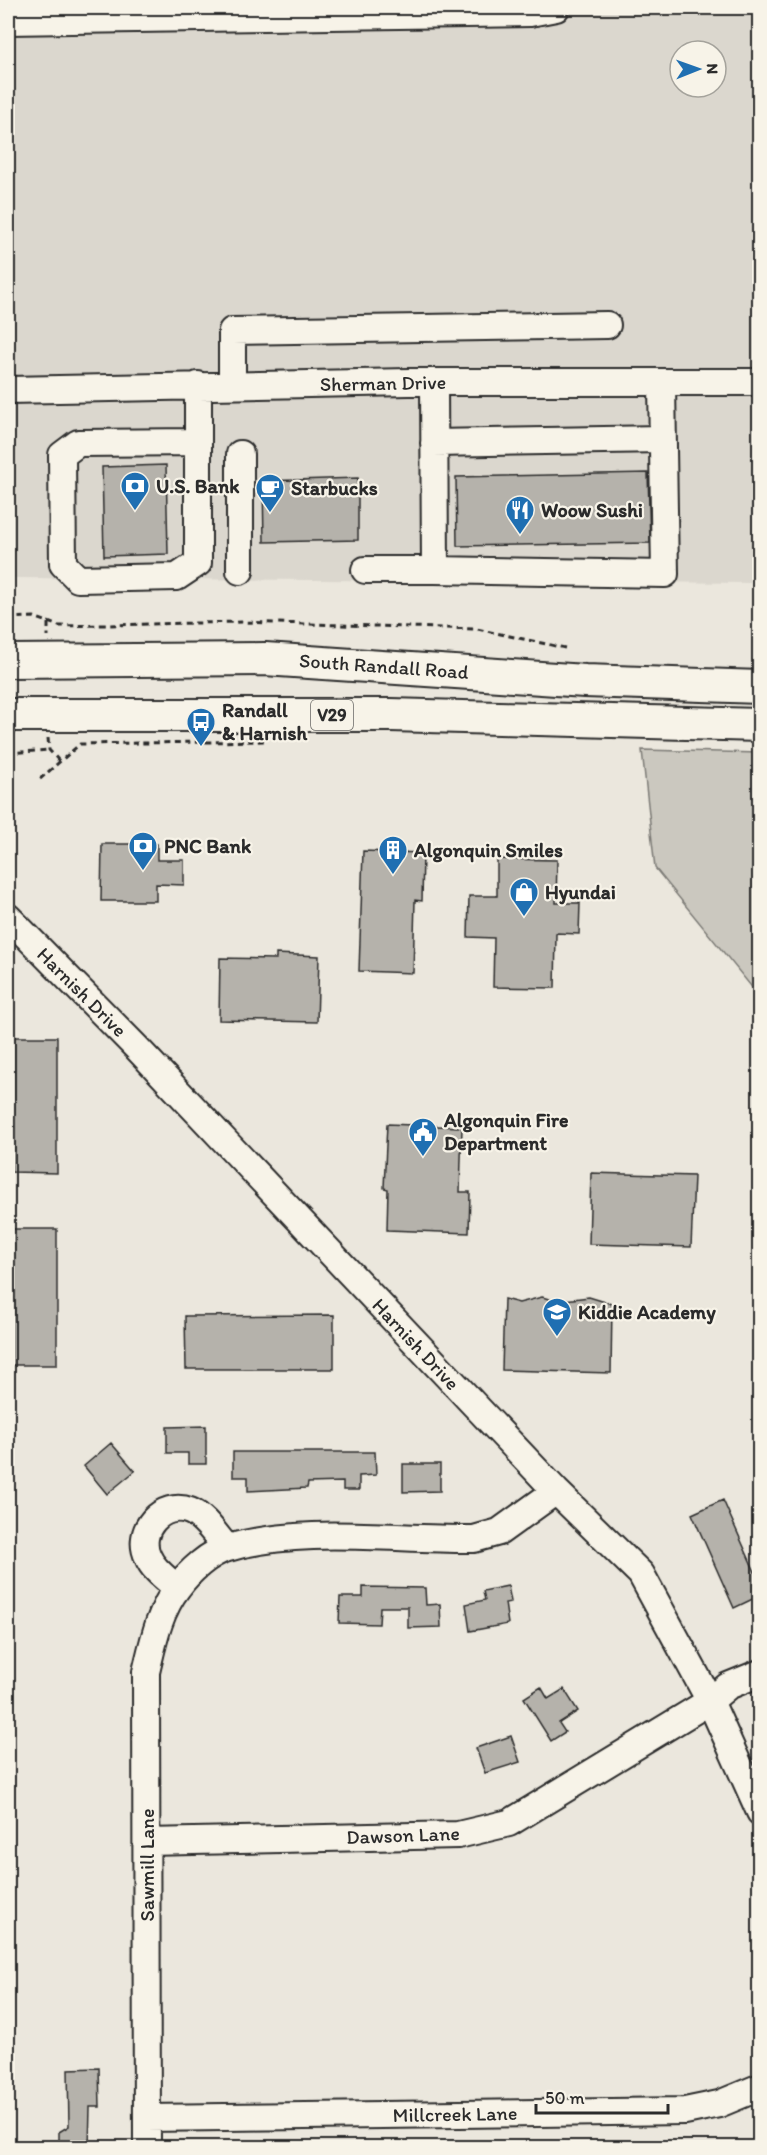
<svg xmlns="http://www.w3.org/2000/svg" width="767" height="2155" viewBox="0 0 767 2155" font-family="Itim,sans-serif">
<rect width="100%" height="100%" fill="#ebe7dd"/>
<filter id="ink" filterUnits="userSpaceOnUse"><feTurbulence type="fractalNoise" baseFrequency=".0167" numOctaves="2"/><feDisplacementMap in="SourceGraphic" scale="12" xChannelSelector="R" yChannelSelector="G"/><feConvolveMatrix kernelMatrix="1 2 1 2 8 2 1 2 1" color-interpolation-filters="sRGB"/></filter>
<g filter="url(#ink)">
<path fill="#dbd7ce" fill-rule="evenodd" d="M8,8H759V583L8,578ZM680,51H716V87H680Z"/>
<path fill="#cbc8bf" stroke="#7b7a75" stroke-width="1.5" d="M642,750L759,753V996L655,868Z"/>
<path fill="#b5b2ab" stroke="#2b2b2b" stroke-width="1.5" d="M166,465L168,554L104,556L102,467Z
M648,473L650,543L457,546L456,477Z
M358,478V540L264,542L263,481Z
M102,844H157V860H184V885L156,884V901H101Z
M363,851L423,853L422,901L415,900L413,973L359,971Z
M497,859L557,860L556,903H580L579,934L556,933L555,988L493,987L494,938L468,937L469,896H497Z
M276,954L319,956L317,1022L219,1020L220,958L276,959Z
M10,1037H57V1173L11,1172Z
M387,1124L462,1127L460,1192H470L469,1233L387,1230L388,1189L384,1188Z
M591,1173L694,1176L691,1247L589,1244Z
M10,1229H57V1365H11Z
M542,1297L556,1301L589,1297L612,1304L611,1373L502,1370L504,1299L519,1303Z
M334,1315V1369H186L185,1316Z
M206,1426V1464H188V1453H167V1427Z
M111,1443L135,1471L107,1494L84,1466Z
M233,1452H375L376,1475L359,1476V1490H343V1482L308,1483L307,1488L248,1491V1477H233Z
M403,1464H440V1491L403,1492Z
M723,1500L759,1581V1596L734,1608L692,1514Z
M508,1586L511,1602L505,1603L508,1624L470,1631L466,1604L485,1600L483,1591Z
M363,1587L425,1588L426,1605L440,1604L441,1627L408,1628V1607H380L379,1624L339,1623L340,1597H363Z
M541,1687L548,1699L564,1689L578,1711L559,1723L565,1732L551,1741L524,1698Z
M511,1736L520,1762L485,1773L476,1748Z
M99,2068L100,2107H90L89,2148H59V2132L69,2126L68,2069Z"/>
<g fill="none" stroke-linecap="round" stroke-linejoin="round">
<g stroke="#2b2b2b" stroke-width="30">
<path id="minor" d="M8,21L530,13L556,8
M434,382L435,570L665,574L662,384
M232,385V331L607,325
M8,390L409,382H760
M198,442V563L177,577L78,579L63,564L62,455L78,443L198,442V385
M434,443L662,439
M365,570H435
M240,571V454
M8,917L136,1047L556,1491L641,1574L710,1701L760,1812
M177,1588C167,1579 153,1570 148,1557C135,1531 162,1500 190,1511C205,1517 216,1536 227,1548
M147,1842L458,1835L509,1823L710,1701L728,1686L760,1673
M147,2118L685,2111L719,2104L760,2087
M147,2148L146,1672C153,1643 159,1611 178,1587C189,1572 209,1553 228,1548C304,1526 394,1540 474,1539L499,1532L556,1491"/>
</g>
<g stroke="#2b2b2b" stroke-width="36">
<path id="major" d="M8,661L265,659L585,681L760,687
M8,715H391L760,725"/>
</g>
<path stroke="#2b2b2b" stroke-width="3" stroke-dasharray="6 4.5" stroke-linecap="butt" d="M8,618L34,617L48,622V636
M48,622L59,626L242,622L477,629L565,648
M48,738L49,750L60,762
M8,753L49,750
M40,779L80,744L266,741"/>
<use href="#minor" stroke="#f7f3e8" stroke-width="26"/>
<use href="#major" stroke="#f7f3e8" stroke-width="32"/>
</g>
</g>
<defs>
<g id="bank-pin" transform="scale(1.5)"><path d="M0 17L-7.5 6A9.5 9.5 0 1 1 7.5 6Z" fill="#1f6fb2" stroke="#f7f3e8"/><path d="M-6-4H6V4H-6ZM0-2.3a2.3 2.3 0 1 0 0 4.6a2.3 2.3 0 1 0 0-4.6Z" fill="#fff"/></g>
<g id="cafe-pin" transform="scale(1.5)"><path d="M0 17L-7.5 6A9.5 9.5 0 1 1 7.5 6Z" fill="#1f6fb2" stroke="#f7f3e8"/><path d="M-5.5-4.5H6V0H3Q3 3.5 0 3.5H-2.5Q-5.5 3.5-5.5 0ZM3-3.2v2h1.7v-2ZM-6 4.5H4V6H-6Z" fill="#fff"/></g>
<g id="restaurant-pin" transform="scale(1.5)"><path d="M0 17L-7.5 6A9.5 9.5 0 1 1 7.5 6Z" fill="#1f6fb2" stroke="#f7f3e8"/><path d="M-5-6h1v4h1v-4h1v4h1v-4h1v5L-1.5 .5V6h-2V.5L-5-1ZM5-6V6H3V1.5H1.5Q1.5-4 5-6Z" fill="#fff"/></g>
<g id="bus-pin" transform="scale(1.5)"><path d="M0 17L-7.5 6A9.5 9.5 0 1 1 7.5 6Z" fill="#1f6fb2" stroke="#f7f3e8"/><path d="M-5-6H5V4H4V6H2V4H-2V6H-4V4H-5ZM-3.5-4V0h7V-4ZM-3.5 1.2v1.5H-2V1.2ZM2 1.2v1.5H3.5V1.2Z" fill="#fff"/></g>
<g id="building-pin" transform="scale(1.5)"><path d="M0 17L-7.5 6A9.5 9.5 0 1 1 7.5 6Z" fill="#1f6fb2" stroke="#f7f3e8"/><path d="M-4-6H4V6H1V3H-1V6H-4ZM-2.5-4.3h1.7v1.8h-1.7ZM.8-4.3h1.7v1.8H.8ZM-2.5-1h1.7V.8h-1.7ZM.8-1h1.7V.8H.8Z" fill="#fff"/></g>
<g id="shop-pin" transform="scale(1.5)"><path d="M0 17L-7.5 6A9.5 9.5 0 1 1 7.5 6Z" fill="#1f6fb2" stroke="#f7f3e8"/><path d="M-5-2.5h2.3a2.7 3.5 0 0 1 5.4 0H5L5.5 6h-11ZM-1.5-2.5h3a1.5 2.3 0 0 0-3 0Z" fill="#fff"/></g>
<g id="civic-pin" transform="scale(1.5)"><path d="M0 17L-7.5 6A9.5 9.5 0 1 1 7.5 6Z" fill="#1f6fb2" stroke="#f7f3e8"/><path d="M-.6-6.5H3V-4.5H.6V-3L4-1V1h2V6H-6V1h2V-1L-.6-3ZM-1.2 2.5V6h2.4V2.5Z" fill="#fff"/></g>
<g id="school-pin" transform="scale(1.5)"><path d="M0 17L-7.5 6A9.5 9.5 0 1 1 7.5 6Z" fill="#1f6fb2" stroke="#f7f3e8"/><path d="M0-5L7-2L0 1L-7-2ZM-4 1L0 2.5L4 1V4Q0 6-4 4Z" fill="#fff"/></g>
</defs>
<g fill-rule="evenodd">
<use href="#bank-pin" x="135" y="486"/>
<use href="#cafe-pin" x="270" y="488"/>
<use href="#restaurant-pin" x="520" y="510"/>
<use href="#bus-pin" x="201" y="722"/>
<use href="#bank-pin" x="143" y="846"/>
<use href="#building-pin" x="393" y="850"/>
<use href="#shop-pin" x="524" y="892"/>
<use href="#civic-pin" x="423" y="1132"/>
<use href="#school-pin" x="557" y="1312"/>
</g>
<g text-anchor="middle" stroke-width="4.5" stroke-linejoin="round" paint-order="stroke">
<rect fill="#f7f3e8" stroke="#686764" stroke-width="1.5" x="311" y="700" width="42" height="30" rx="4.5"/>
<g font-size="18" font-weight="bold" fill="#2b2b2b">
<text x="332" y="721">V29</text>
</g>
<g font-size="20" fill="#2b2b2b" stroke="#f7f3e8">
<text transform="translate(383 383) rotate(-1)" y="7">Sherman Drive</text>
<text transform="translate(384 666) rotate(4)" y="7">South Randall Road</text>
<text transform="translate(82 992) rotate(45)" y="7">Harnish Drive</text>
<text transform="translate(416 1344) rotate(47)" y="7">Harnish Drive</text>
<text transform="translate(403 1835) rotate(-2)" y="7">Dawson Lane</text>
<text transform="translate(147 1865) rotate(-90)" y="7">Sawmill Lane</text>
<text transform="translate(455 2114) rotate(-1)" y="7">Millcreek Lane</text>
</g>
<g font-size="20" font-weight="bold" fill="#2b2b2b" stroke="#f7f3e8" text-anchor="start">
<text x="156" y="493">U.S. Bank</text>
<text x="291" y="495">Starbucks</text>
<text x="541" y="517">Woow Sushi</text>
<text x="222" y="717">Randall<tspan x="222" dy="23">&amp; Harnish</tspan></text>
<text x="164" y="853">PNC Bank</text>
<text x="414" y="857">Algonquin Smiles</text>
<text x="545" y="899">Hyundai</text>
<text x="444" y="1127">Algonquin Fire<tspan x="444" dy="23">Department</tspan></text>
<text x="578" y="1319">Kiddie Academy</text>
</g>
</g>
<rect width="767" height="2155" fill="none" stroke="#f7f3e8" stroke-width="30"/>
<rect x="15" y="15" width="737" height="2125" fill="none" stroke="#2b2b2b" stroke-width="2" filter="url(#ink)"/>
<g transform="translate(698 69) rotate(89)"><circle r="28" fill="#f7f3e8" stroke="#a5a39c" stroke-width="1.5"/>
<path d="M0-4.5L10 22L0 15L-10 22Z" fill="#1f6fb2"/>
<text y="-9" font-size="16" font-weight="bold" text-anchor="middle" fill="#2b2b2b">N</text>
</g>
<path d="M536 2104v9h132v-9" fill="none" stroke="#2b2b2b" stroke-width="3"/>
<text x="545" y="2104" font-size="18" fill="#2b2b2b" stroke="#f7f3e8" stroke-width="4.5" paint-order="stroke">50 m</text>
</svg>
